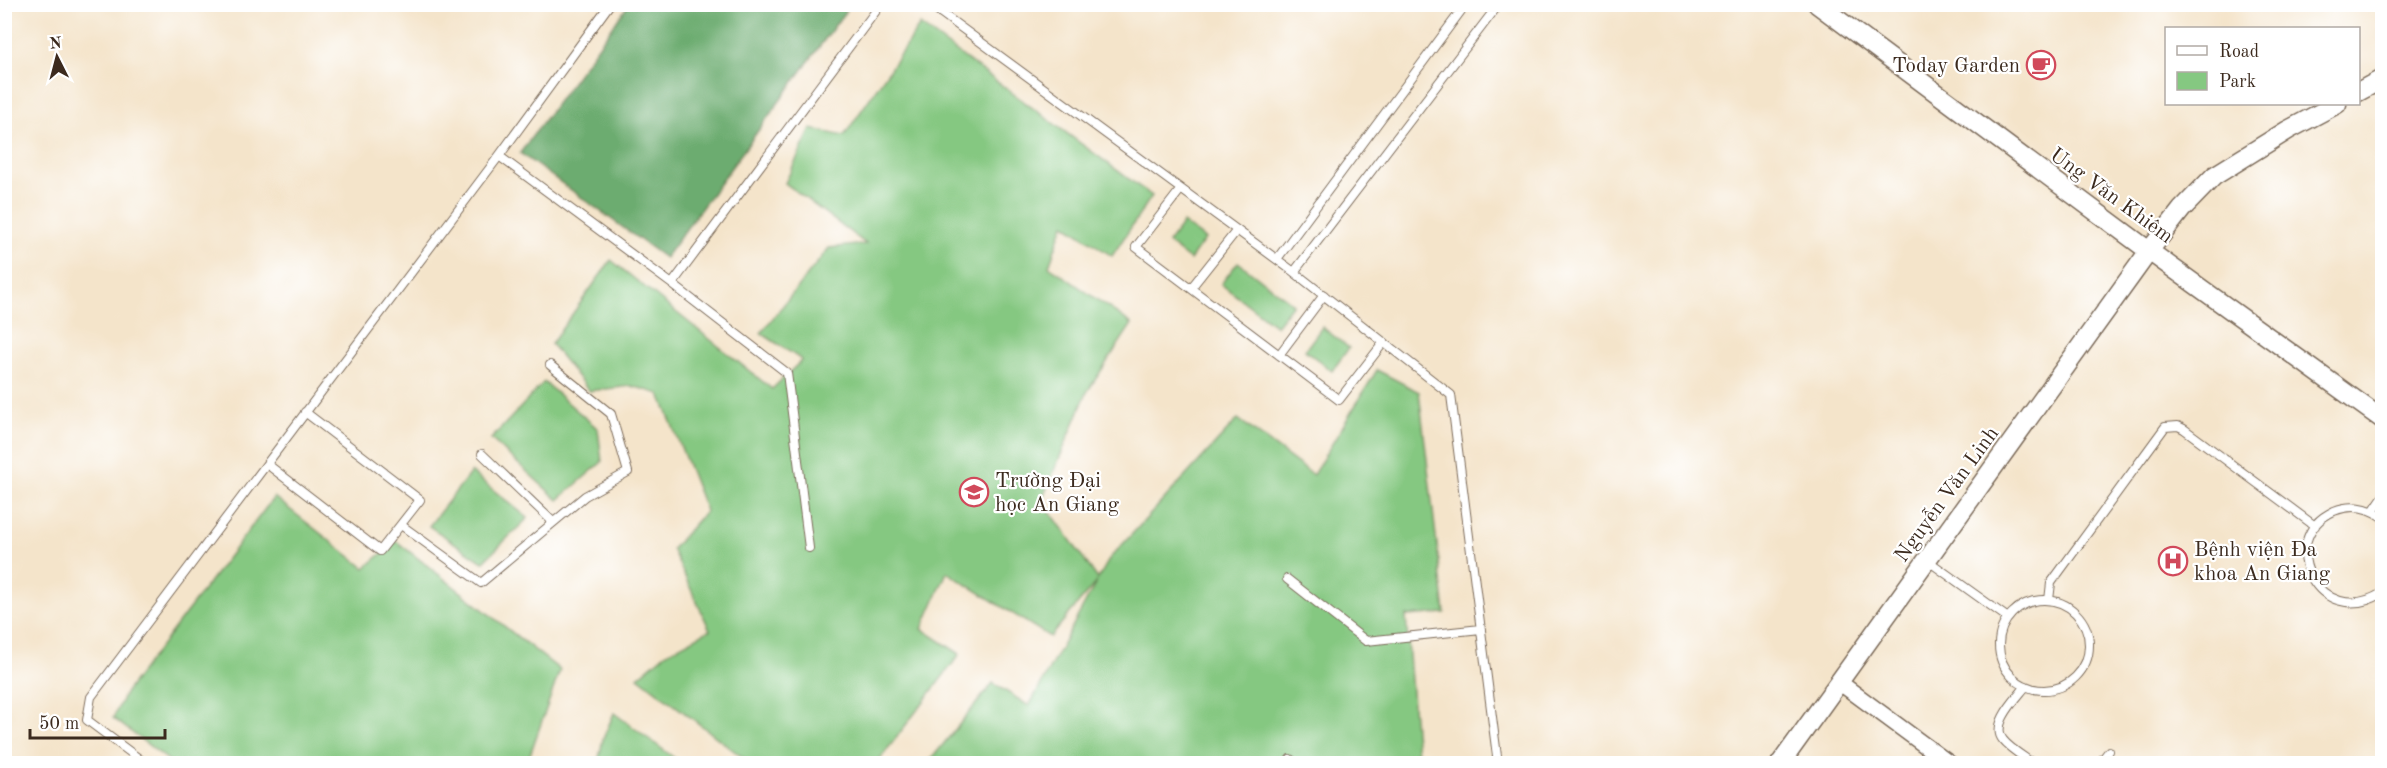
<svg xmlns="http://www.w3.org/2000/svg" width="2387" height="768" viewBox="0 0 2387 768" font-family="'Old Standard TT',serif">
<rect width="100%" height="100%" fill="#fff"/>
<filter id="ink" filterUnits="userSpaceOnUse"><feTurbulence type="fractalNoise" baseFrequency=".0167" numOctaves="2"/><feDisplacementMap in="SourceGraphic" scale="12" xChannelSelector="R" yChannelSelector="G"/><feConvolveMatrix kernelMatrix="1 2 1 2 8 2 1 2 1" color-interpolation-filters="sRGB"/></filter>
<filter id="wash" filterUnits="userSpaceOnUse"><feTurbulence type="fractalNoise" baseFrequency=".008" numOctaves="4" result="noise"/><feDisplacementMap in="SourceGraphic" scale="24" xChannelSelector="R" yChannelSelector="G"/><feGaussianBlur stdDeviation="1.35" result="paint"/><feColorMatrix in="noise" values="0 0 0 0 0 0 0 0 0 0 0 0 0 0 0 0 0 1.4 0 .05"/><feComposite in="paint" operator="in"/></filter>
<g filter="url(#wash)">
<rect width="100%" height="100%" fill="#f4e4ca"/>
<path fill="#85c881" stroke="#607950" stroke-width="1.5" d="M920,25L1152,196L1112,256L1064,224L1049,266L1132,324L1087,392L1042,500L1098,579L1110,558L1238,419L1313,475L1377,370L1419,392L1445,613L1406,616L1417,756L1412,764L928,763L993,683L1029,706L1097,581L1050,637L947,572L922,629L960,654L877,763H750L638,677L665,654L710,630L672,549L706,511L660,394L632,386L589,391L551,344L611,260L772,389L802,360L761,333L829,248L866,244L785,183L811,129L844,136Z
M1183,223L1205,239L1190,260L1168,243Z
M1238,262L1293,304L1276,326L1221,284Z
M1322,327L1349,348L1332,371L1305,350Z
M544,382L598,429L602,462L558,500L491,439Z
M471,472L528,518L483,562L429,526Z
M274,497L365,568L396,541L560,670L527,763H172L113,718L126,692Z
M614,713L681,763H598L603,739Z"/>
<path fill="#6cac6f" stroke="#546b46" stroke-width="1.5" d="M629,4L850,5L665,258L520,153Z"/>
</g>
<g filter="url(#ink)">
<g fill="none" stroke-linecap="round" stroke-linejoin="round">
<g stroke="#7c6b5a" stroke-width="10">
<path id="service" d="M929,4L1294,272L1451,395L1498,764
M499,156L672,284L881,4
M1181,189L1136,247L1339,400L1384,342
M1277,259L1466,4
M1294,272L1499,4
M672,284L787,373L809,548
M1191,288L1237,230
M1279,355L1324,295
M482,454L553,522
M267,464L380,551L420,500L305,412
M2373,511L2382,498
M2382,517C2368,507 2351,504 2334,511C2272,540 2320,632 2382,593
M401,525L481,583L585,496L628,472L611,414L550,365
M1927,560L2008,618
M1287,579L1366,641L1481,629
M2049,600L2051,583L2165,427L2178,426L2184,429L2315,526
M1999 645a45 45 0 1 1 90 0a45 45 0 1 1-90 0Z
M2026,686C2017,698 1990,724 2003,740C2010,749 2024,757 2034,764
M146,764L87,720L91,697L499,156L610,4
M1286,764L1290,759L1297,764
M2099,764L2109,751"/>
</g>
<g stroke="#7c6b5a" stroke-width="18">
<path id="minor" d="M1839,682L1950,764"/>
</g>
<g stroke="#7c6b5a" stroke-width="21">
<path id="tertiary" d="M1817,4L2149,251L2382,419
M2358,92L2382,79
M1780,764L2149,251L2182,209L2214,176L2288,130L2337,104"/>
</g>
<use href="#service" stroke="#fff" stroke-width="8"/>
<use href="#minor" stroke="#fff" stroke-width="15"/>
<use href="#tertiary" stroke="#fff" stroke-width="18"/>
</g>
</g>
<defs>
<g id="cafe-ring" transform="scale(1.5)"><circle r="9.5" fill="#fff" stroke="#d1495b" stroke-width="1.5"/><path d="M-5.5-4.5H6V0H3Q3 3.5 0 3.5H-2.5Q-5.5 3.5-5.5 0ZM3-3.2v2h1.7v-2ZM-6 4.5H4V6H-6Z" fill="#d1495b"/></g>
<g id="university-ring" transform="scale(1.5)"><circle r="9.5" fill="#fff" stroke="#d1495b" stroke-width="1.5"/><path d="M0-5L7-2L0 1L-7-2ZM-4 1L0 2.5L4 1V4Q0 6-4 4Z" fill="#d1495b"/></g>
<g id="hospital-ring" transform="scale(1.5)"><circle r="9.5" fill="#fff" stroke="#d1495b" stroke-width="1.5"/><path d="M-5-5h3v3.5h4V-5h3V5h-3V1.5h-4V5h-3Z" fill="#d1495b"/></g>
</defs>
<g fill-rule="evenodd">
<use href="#cafe-ring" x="2041" y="65"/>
<use href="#university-ring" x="974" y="492"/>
<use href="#hospital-ring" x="2173" y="561"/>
</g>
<g text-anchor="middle" stroke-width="4.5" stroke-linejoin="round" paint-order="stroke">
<g font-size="21" fill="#3b2a1e" stroke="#fff" text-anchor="start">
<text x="2020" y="72" text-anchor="end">Today Garden</text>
<text x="995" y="487">Trường Đại<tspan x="995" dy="24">học An Giang</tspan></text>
<text x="2194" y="556">Bệnh viện Đa<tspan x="2194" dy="24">khoa An Giang</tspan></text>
</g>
<g font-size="21" fill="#3b2a1e" stroke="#fff">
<text transform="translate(2112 195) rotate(36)" y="7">Ung Văn Khiêm</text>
<text transform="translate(1946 494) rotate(-54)" y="7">Nguyễn Văn Linh</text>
</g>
</g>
<rect width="2387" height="768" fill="none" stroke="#fff" stroke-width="24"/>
<rect x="2165" y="27" width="195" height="78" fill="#ffffff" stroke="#b1aaa5" stroke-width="1.5"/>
<rect x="2177" y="46" width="30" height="9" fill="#ffffff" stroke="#b1aaa5" stroke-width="1.5"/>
<text x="2219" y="57" font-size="18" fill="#3b2a1e">Road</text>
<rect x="2177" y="72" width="30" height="18" fill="#85c881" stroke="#b1aaa5" stroke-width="1.5"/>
<text x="2219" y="87" font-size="18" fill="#3b2a1e">Park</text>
<g transform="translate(57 57) rotate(354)" stroke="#ffffff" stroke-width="4.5" paint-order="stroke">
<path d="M0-4.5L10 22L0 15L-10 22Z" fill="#3b2a1e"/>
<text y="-9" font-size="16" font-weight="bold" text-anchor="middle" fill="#3b2a1e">N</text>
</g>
<path d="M30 729v9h135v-9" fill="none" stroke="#3b2a1e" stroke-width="3"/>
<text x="39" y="729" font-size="18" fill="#3b2a1e" stroke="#ffffff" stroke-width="4.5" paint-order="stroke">50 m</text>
</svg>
